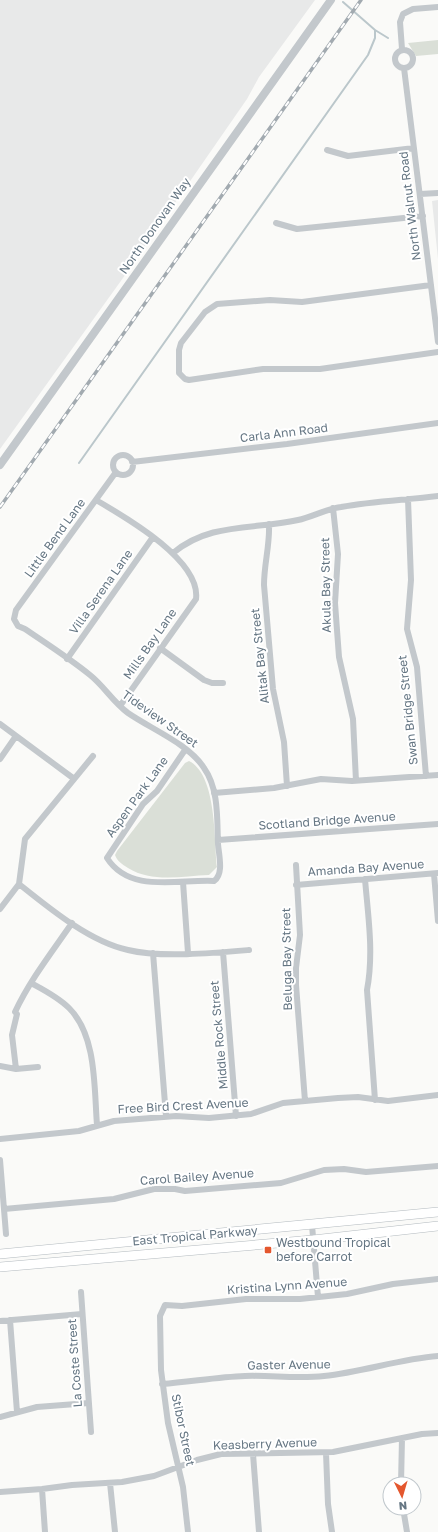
<svg xmlns="http://www.w3.org/2000/svg" width="438" height="1532" viewBox="0 0 438 1532" font-family="'Golos Text',sans-serif">
<rect width="100%" height="100%" fill="#fafaf8"/>
<path fill="#e8e9e9" d="M0,0H315L259,77L247,99L123,278L0,449Z
M438,200V259L432,201Z"/>
<path fill="#dadfd7" d="M438,40V54L416,56L408,43Z
M189,761C217,775 214,840 217,867L209,875C182,876 152,883 128,868C122,864 117,861 115,855L117,851L185,763Z"/>
<g fill="none" stroke-linecap="round" stroke-linejoin="round">
<path stroke="#bbc7cb" stroke-width="2" d="M375,30L388,38
M79,463L368,55L375,38V30L343,2"/>
<g stroke="#b3babf" stroke-width="10">
<path id="secondary" d="M0,1254L438,1212
M0,1267L313,1240L438,1226"/>
</g>
<path stroke="#c3c8cc" stroke-width="6" d="M402,49L400,22L403,14L413,9L438,7
M395 59a9 9 0 1 1 18 0a9 9 0 1 1-18 0Z
M404,68L438,342
M327,150L348,156L414,148
M420,194L438,193
M276,223L297,229L423,216
M431,285L302,302L270,300L217,304L205,312L181,343L179,350V373L185,379L189,380L263,369H320L438,352
M113 465a10 10 0 1 1 20 0a10 10 0 1 1-20 0Z
M132,462L287,444L438,423
M116,472L16,610L14,619L18,626L25,629C47,644 69,658 90,675C104,686 113,702 128,713C151,729 189,744 204,768C219,789 217,819 218,844C219,856 224,874 214,881C178,879 130,894 107,858L143,804L157,791L185,750
M408,499L411,580L407,629L417,667L426,776
M96,500C125,517 201,560 196,599L120,706
M333,508L338,554L335,603L339,657L353,719L356,781
M269,524C270,545 264,564 264,585L273,689L284,742L287,786
M173,553C210,522 253,530 298,520C312,517 326,509 341,507C373,501 406,500 438,496
M160,648L204,680L212,683H223
M67,659L153,537
M0,724L73,778
M0,759L16,736
M214,793L274,788L321,779L352,781L438,775
M218,840L438,824
M296,865L300,935L296,968V985L305,1101
M434,874L438,921
M365,879C368,916 374,953 367,990L375,1100
M183,882L188,953
M19,884C49,908 90,942 128,950C160,958 215,953 249,950
M296,885L438,873
M0,909L19,884L25,839L93,756
M223,952L236,1116
M153,953L166,1116
M31,983C44,990 58,997 69,1008C97,1036 94,1088 97,1125
M0,1066L16,1069L38,1067
M16,1069L12,1035L17,1014L15,1012C30,980 52,952 72,923
M0,1139L79,1131L114,1121L176,1116L209,1118L251,1114L283,1103L338,1098L358,1097L388,1101L438,1095
M0,1160L6,1234
M4,1209L114,1199L154,1189H175L185,1191L281,1183L324,1170L344,1169L366,1172L438,1166
M312,1225L318,1297
M81,1292L91,1432
M10,1320L17,1412
M0,1321L82,1314
M162,1384C190,1382 217,1377 245,1376C271,1375 297,1379 324,1376C363,1372 399,1359 438,1356
M0,1417L37,1407L89,1403
M326,1453L328,1504L332,1532
M253,1454L259,1532
M110,1483L115,1532
M401,1484L402,1438
M42,1489L45,1532
M0,1492L42,1489L72,1485L122,1482L154,1476L197,1460L221,1454L333,1452L422,1434L438,1433
M403,1508L407,1532
M188,1532L183,1487L168,1423L161,1370L160,1316L165,1305L182,1306L246,1299H300L347,1294L393,1284L438,1279"/>
<path stroke="#c3c8cc" stroke-width="8" d="M0,465L331,0"/>
<use href="#secondary" stroke="#fff" stroke-width="9"/>
<g stroke="#a2aab0" stroke-width="3.5">
<path id="rail" d="M0,507L361,0"/>
</g>
<use href="#rail" stroke="#fff" stroke-width="2" stroke-dasharray="6" stroke-linecap="butt"/>
</g>
<rect fill="#e4572e" stroke="#fff" stroke-width="1.5" x="264" y="1246" width="8" height="8" rx="2"/>
<g text-anchor="middle" stroke-width="4" stroke-linejoin="round" paint-order="stroke">
<g font-size="12" fill="#657683" stroke="#fff">
<text transform="translate(410 206) rotate(-97)" y="4">North Walnut Road</text>
<text transform="translate(155 226) rotate(-55)" y="4">North Donovan Way</text>
<text transform="translate(284 433) rotate(-7)" y="4">Carla Ann Road</text>
<text transform="translate(55 538) rotate(-54)" y="4">Little Bend Lane</text>
<text transform="translate(326 585) rotate(-91)" y="4">Akula Bay Street</text>
<text transform="translate(101 592) rotate(-55)" y="4">Villa Serena Lane</text>
<text transform="translate(150 644) rotate(-55)" y="4">Mills Bay Lane</text>
<text transform="translate(260 656) rotate(-96)" y="4">Alitak Bay Street</text>
<text transform="translate(408 710) rotate(-96)" y="4">Swan Bridge Street</text>
<text transform="translate(160 719) rotate(35)" y="4">Tideview Street</text>
<text transform="translate(137 797) rotate(-54)" y="4">Aspen Park Lane</text>
<text transform="translate(327 821) rotate(-4)" y="4">Scotland Bridge Avenue</text>
<text transform="translate(366 868) rotate(-4)" y="4">Amanda Bay Avenue</text>
<text transform="translate(287 959) rotate(-91)" y="4">Beluga Bay Street</text>
<text transform="translate(219 1035) rotate(-95)" y="4">Middle Rock Street</text>
<text transform="translate(183 1106) rotate(-3)" y="4">Free Bird Crest Avenue</text>
<text transform="translate(197 1177) rotate(-4)" y="4">Carol Bailey Avenue</text>
<text transform="translate(195 1236) rotate(-5)" y="4">East Tropical Parkway</text>
<text transform="translate(287 1286) rotate(-4)" y="4">Kristina Lynn Avenue</text>
<text transform="translate(75 1363) rotate(-94)" y="4">La Coste Street</text>
<text transform="translate(289 1365) rotate(-1)" y="4">Gaster Avenue</text>
<text transform="translate(183 1430) rotate(78)" y="4">Stibor Street</text>
<text transform="translate(265 1444) rotate(-2)" y="4">Keasberry Avenue</text>
</g>
<g font-size="12" fill="#657683" stroke="#fff" text-anchor="start">
<text x="276" y="1247">Westbound Tropical<tspan x="276" dy="14">before Carrot</tspan></text>
</g>
</g>
<g transform="translate(402 1496) rotate(175)"><circle r="19" fill="#ffffff" stroke="#c1c8cd"/>
<path d="M0-3L7 15L0 10L-7 15Z" fill="#e4572e"/>
<text y="-6" font-size="11" font-weight="bold" text-anchor="middle" fill="#657683">N</text>
</g>
</svg>
